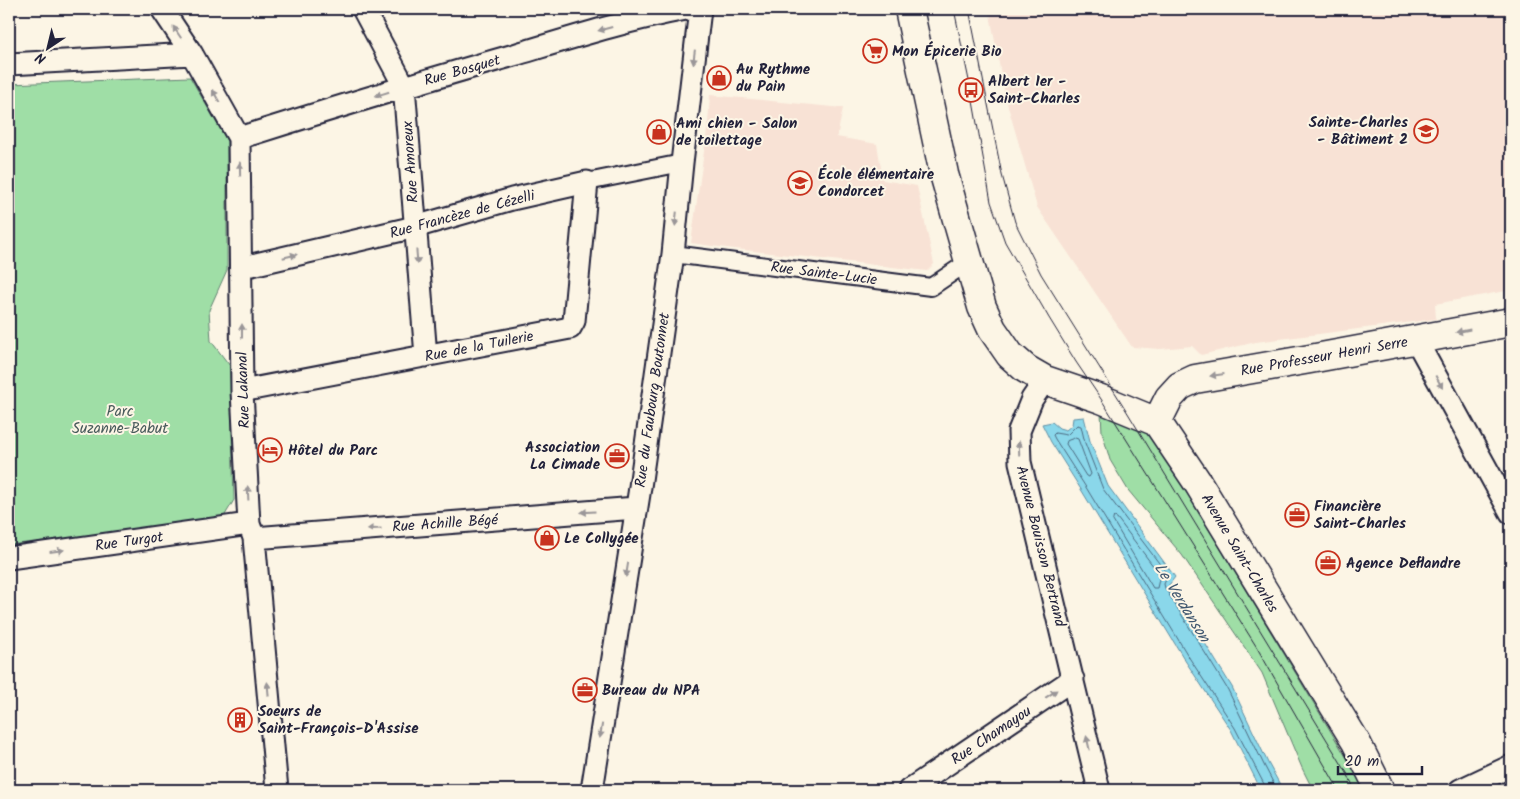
<svg xmlns="http://www.w3.org/2000/svg" width="1520" height="799" viewBox="0 0 1520 799" font-family="Kalam,sans-serif">
<rect width="100%" height="100%" fill="#fcf5e5"/>
<filter id="ink" filterUnits="userSpaceOnUse"><feTurbulence type="fractalNoise" baseFrequency=".02" numOctaves="2"/><feDisplacementMap in="SourceGraphic" scale="10" xChannelSelector="R" yChannelSelector="G"/><feConvolveMatrix kernelMatrix="1 2 1 2 8 2 1 2 1" color-interpolation-filters="sRGB"/></filter>
<g filter="url(#ink)">
<path fill="#f8e2d5" d="M989,9H1511V290L1435,304L1436,319L1256,342L1201,355L1192,346L1160,349L1132,347L1037,207L1005,96Z
M710,95L843,108L837,137L877,144L883,180L917,186L934,264L927,271L727,248L691,243L708,123Z"/>
<path fill="#9fdea6" stroke="#608070" d="M190,77L227,141V270L209,310L211,341L230,366L234,500L222,520L9,545V84Z
M1101,413L1148,430L1219,546L1366,790H1313L1302,768L1262,673L1182,555L1128,490L1110,460L1102,432Z"/>
<path fill="#8ad7ea" stroke="#608fa4" d="M1084,417L1090,441L1108,486L1175,577L1169,585L1232,687L1268,763L1283,790H1261L1231,730L1186,662L1082,491L1051,442L1042,424L1052,422L1059,428L1066,430L1072,425L1073,418Z"/>
<g fill="none" stroke-linecap="round" stroke-linejoin="round">
<path stroke="#4c6a81" stroke-width="1" d="M1075,438L1078,439L1091,474L1089,477L1086,476L1066,444L1067,441Z
M1114,517L1117,518L1160,575L1157,588H1153L1113,521Z
M1265,790V786L1235,728L1190,659L1087,489L1055,439L1053,435L1055,433L1067,435L1077,425L1081,426L1085,443L1103,489L1168,575L1164,584L1165,588L1228,690L1264,765L1277,790"/>
<g stroke="#22223b" stroke-width="20">
<path id="pedestrian" d="M587,182L682,163
M673,254L931,287L968,262"/>
</g>
<g stroke="#22223b" stroke-width="25">
<path id="minor" d="M162,9L192,54L239,138L242,391L249,524L254,538L277,790
M363,9L404,86L426,356
M9,64L192,54
M239,138C331,109 422,81 514,55C571,38 628,20 686,9
M242,265H252L415,227L512,199L587,182L574,321L570,328L242,391
M1416,340L1511,513
M1045,380L1032,399L1019,431L1020,462L1099,790
M254,538L636,508
M9,558L249,524
M592,790L639,494L673,254L682,163L700,9
M909,790L1073,679
M1460,790L1511,766"/>
</g>
<g stroke="#22223b" stroke-width="31">
<path id="secondary" d="M909,9L944,174L982,307L992,329L1010,355L1026,369L1045,380L1101,399L1157,422L1198,483L1356,742L1380,790
M1157,422L1169,398L1180,386L1195,379L1310,359L1511,322"/>
</g>
<use href="#pedestrian" stroke="#fcf5e5" stroke-width="16"/>
<use href="#minor" stroke="#fcf5e5" stroke-width="21"/>
<use href="#secondary" stroke="#fcf5e5" stroke-width="28"/>
<path stroke="#22223b" stroke-width="1" d="M954,9L971,90L991,202L1005,242L1049,318L1076,362L1101,399L1256,646L1339,790
M969,9L1002,175L1015,222L1041,274L1126,410L1347,773L1355,790"/>
</g>
<defs><path id="oneway-solid" d="M-6-.8H1V-3.2L6.5 0L1 3.2V.8H-6Z" transform="scale(1.25)"/></defs>
<g fill="#9a9698">
<use href="#oneway-solid" transform="translate(605 29) rotate(165)"/>
<use href="#oneway-solid" transform="translate(177 32) rotate(-124)"/>
<use href="#oneway-solid" transform="translate(694 57) rotate(97)"/>
<use href="#oneway-solid" transform="translate(382 94) rotate(163)"/>
<use href="#oneway-solid" transform="translate(216 96) rotate(-119)"/>
<use href="#oneway-solid" transform="translate(240 169) rotate(-91)"/>
<use href="#oneway-solid" transform="translate(676 219) rotate(96)"/>
<use href="#oneway-solid" transform="translate(290 256) rotate(-13)"/>
<use href="#oneway-solid" transform="translate(417 257) rotate(85)"/>
<use href="#oneway-solid" transform="translate(242 331) rotate(-90)"/>
<use href="#oneway-solid" transform="translate(1463 331) rotate(169)"/>
<use href="#oneway-solid" transform="translate(1217 375) rotate(172)"/>
<use href="#oneway-solid" transform="translate(1439 382) rotate(61)"/>
<use href="#oneway-solid" transform="translate(1019 448) rotate(-92)"/>
<use href="#oneway-solid" transform="translate(248 493) rotate(-93)"/>
<use href="#oneway-solid" transform="translate(588 512) rotate(176)"/>
<use href="#oneway-solid" transform="translate(374 529) rotate(176)"/>
<use href="#oneway-solid" transform="translate(57 551) rotate(-8)"/>
<use href="#oneway-solid" transform="translate(627 570) rotate(99)"/>
<use href="#oneway-solid" transform="translate(268 689) rotate(-95)"/>
<use href="#oneway-solid" transform="translate(1051 694) rotate(-34)"/>
<use href="#oneway-solid" transform="translate(601 731) rotate(99)"/>
<use href="#oneway-solid" transform="translate(1088 743) rotate(-103)"/>
</g>
</g>
<defs>
<g id="supermarket-ring" transform="scale(1.25)"><circle r="9.5" fill="#fcf5e5" stroke="#c8321e" stroke-width="1.5"/><path d="M-6-5.5h2.5l.6 2H6L4.5 2H-2.5L-4.4-4H-6ZM-1.5 3.2a1.3 1.3 0 1 0 .1 0ZM3 3.2a1.3 1.3 0 1 0 .1 0Z" fill="#c8321e"/></g>
<g id="shop-ring" transform="scale(1.25)"><circle r="9.5" fill="#fcf5e5" stroke="#c8321e" stroke-width="1.5"/><path d="M-5-2.5h2.3a2.7 3.5 0 0 1 5.4 0H5L5.5 6h-11ZM-1.5-2.5h3a1.5 2.3 0 0 0-3 0Z" fill="#c8321e"/></g>
<g id="bus-ring" transform="scale(1.25)"><circle r="9.5" fill="#fcf5e5" stroke="#c8321e" stroke-width="1.5"/><path d="M-5-6H5V4H4V6H2V4H-2V6H-4V4H-5ZM-3.5-4V0h7V-4ZM-3.5 1.2v1.5H-2V1.2ZM2 1.2v1.5H3.5V1.2Z" fill="#c8321e"/></g>
<g id="university-ring" transform="scale(1.25)"><circle r="9.5" fill="#fcf5e5" stroke="#c8321e" stroke-width="1.5"/><path d="M0-5L7-2L0 1L-7-2ZM-4 1L0 2.5L4 1V4Q0 6-4 4Z" fill="#c8321e"/></g>
<g id="school-ring" transform="scale(1.25)"><circle r="9.5" fill="#fcf5e5" stroke="#c8321e" stroke-width="1.5"/><path d="M0-5L7-2L0 1L-7-2ZM-4 1L0 2.5L4 1V4Q0 6-4 4Z" fill="#c8321e"/></g>
<g id="hotel-ring" transform="scale(1.25)"><circle r="9.5" fill="#fcf5e5" stroke="#c8321e" stroke-width="1.5"/><path d="M-6-4.5h1.5V1H6V5H4.5V3h-9V5H-6ZM-4 0a1.8 1.8 0 1 1 3.6 0ZM.5 0V-2.5h3Q6-2.5 6 0Z" fill="#c8321e"/></g>
<g id="office-ring" transform="scale(1.25)"><circle r="9.5" fill="#fcf5e5" stroke="#c8321e" stroke-width="1.5"/><path d="M-6-3h4V-5.5h4V-3h4V5H-6ZM-1-4.5V-3h2v-1.5ZM-6 0V1H6V0Z" fill="#c8321e"/></g>
<g id="building-ring" transform="scale(1.25)"><circle r="9.5" fill="#fcf5e5" stroke="#c8321e" stroke-width="1.5"/><path d="M-4-6H4V6H1V3H-1V6H-4ZM-2.5-4.3h1.7v1.8h-1.7ZM.8-4.3h1.7v1.8H.8ZM-2.5-1h1.7V.8h-1.7ZM.8-1h1.7V.8H.8Z" fill="#c8321e"/></g>
</defs>
<g fill-rule="evenodd">
<use href="#supermarket-ring" x="875" y="51"/>
<use href="#shop-ring" x="719" y="78"/>
<use href="#bus-ring" x="971" y="90"/>
<use href="#university-ring" x="1426" y="131"/>
<use href="#shop-ring" x="659" y="132"/>
<use href="#school-ring" x="800" y="183"/>
<use href="#hotel-ring" x="270" y="450"/>
<use href="#office-ring" x="617" y="456"/>
<use href="#office-ring" x="1297" y="515"/>
<use href="#shop-ring" x="547" y="538"/>
<use href="#office-ring" x="1328" y="563"/>
<use href="#office-ring" x="585" y="690"/>
<use href="#building-ring" x="240" y="720"/>
</g>
<g text-anchor="middle" stroke-width="4" stroke-linejoin="round" paint-order="stroke">
<g font-size="15" font-weight="bold" fill="#22223b" stroke="#fcf5e5" text-anchor="start">
<text x="892" y="56">Mon Épicerie Bio</text>
<text x="736" y="74">Au Rythme<tspan x="736" dy="17">du Pain</tspan></text>
<text x="988" y="86">Albert 1er -<tspan x="988" dy="17">Saint-Charles</tspan></text>
<text x="1408" y="127" text-anchor="end">Sainte-Charles<tspan x="1408" dy="17">- Bâtiment 2</tspan></text>
<text x="676" y="128">Ami chien - Salon<tspan x="676" dy="17">de toilettage</tspan></text>
<text x="818" y="179">École élémentaire<tspan x="818" dy="17">Condorcet</tspan></text>
<text x="600" y="452" text-anchor="end">Association<tspan x="600" dy="17">La Cimade</tspan></text>
<text x="288" y="455">Hôtel du Parc</text>
<text x="1314" y="511">Financière<tspan x="1314" dy="17">Saint-Charles</tspan></text>
<text x="564" y="543">Le Collygée</text>
<text x="1346" y="568">Agence Deflandre</text>
<text x="602" y="695">Bureau du NPA</text>
<text x="258" y="716">Soeurs de<tspan x="258" dy="17">Saint-François-D'Assise</tspan></text>
</g>
<g font-size="15" fill="#22223b" stroke="#fcf5e5">
<text transform="translate(462 70) rotate(-16)" y="5">Rue Bosquet</text>
<text transform="translate(410 162) rotate(-94)" y="5">Rue Amoreux</text>
<text transform="translate(462 214) rotate(-15)" y="5">Rue Francèze de Cézelli</text>
<text transform="translate(824 273) rotate(7)" y="5">Rue Sainte-Lucie</text>
<text transform="translate(479 346) rotate(-11)" y="5">Rue de la Tuilerie</text>
<text transform="translate(1324 356) rotate(-10)" y="5">Rue Professeur Henri Serre</text>
<text transform="translate(243 390) rotate(-92)" y="5">Rue Lakanal</text>
<text transform="translate(652 400) rotate(-82)" y="5">Rue du Faubourg Boutonnet</text>
<text transform="translate(445 523) rotate(-4)" y="5">Rue Achille Bégé</text>
<text transform="translate(129 541) rotate(-8)" y="5">Rue Turgot</text>
<text transform="translate(1041 546) rotate(76)" y="5">Avenue Bouisson Bertrand</text>
<text transform="translate(1240 553) rotate(59)" y="5">Avenue Saint-Charles</text>
<text transform="translate(991 735) rotate(-34)" y="5">Rue Chamayou</text>
</g>
<g font-size="15" fill="#485a5b" stroke="#fcf5e5">
<text x="120" y="416">Parc<tspan x="120" dy="17">Suzanne-Babut</tspan></text>
</g>
<g font-size="16" font-style="italic" fill="#415870" stroke="#fcf5e5">
<text transform="translate(1183 602) rotate(58)" y="6">Le Verdanson</text>
</g>
</g>
<rect width="1520" height="799" fill="none" stroke="#fcf5e5" stroke-width="30"/>
<rect x="15" y="15" width="1490" height="769" fill="none" stroke="#22223b" stroke-width="2" filter="url(#ink)"/>
<g transform="translate(48 48) rotate(215)" stroke="#fcf5e5" stroke-width="4" paint-order="stroke">
<path d="M0-4L9 19L0 12L-9 19Z" fill="#22223b"/>
<text y="-8" font-size="14" font-weight="bold" text-anchor="middle" fill="#22223b">N</text>
</g>
<path d="M1338 766v8h84v-8" fill="none" stroke="#22223b" stroke-width="2.5"/>
<text x="1345" y="766" font-size="15" fill="#22223b" stroke="#fcf5e5" stroke-width="4" paint-order="stroke">20 m</text>
</svg>
